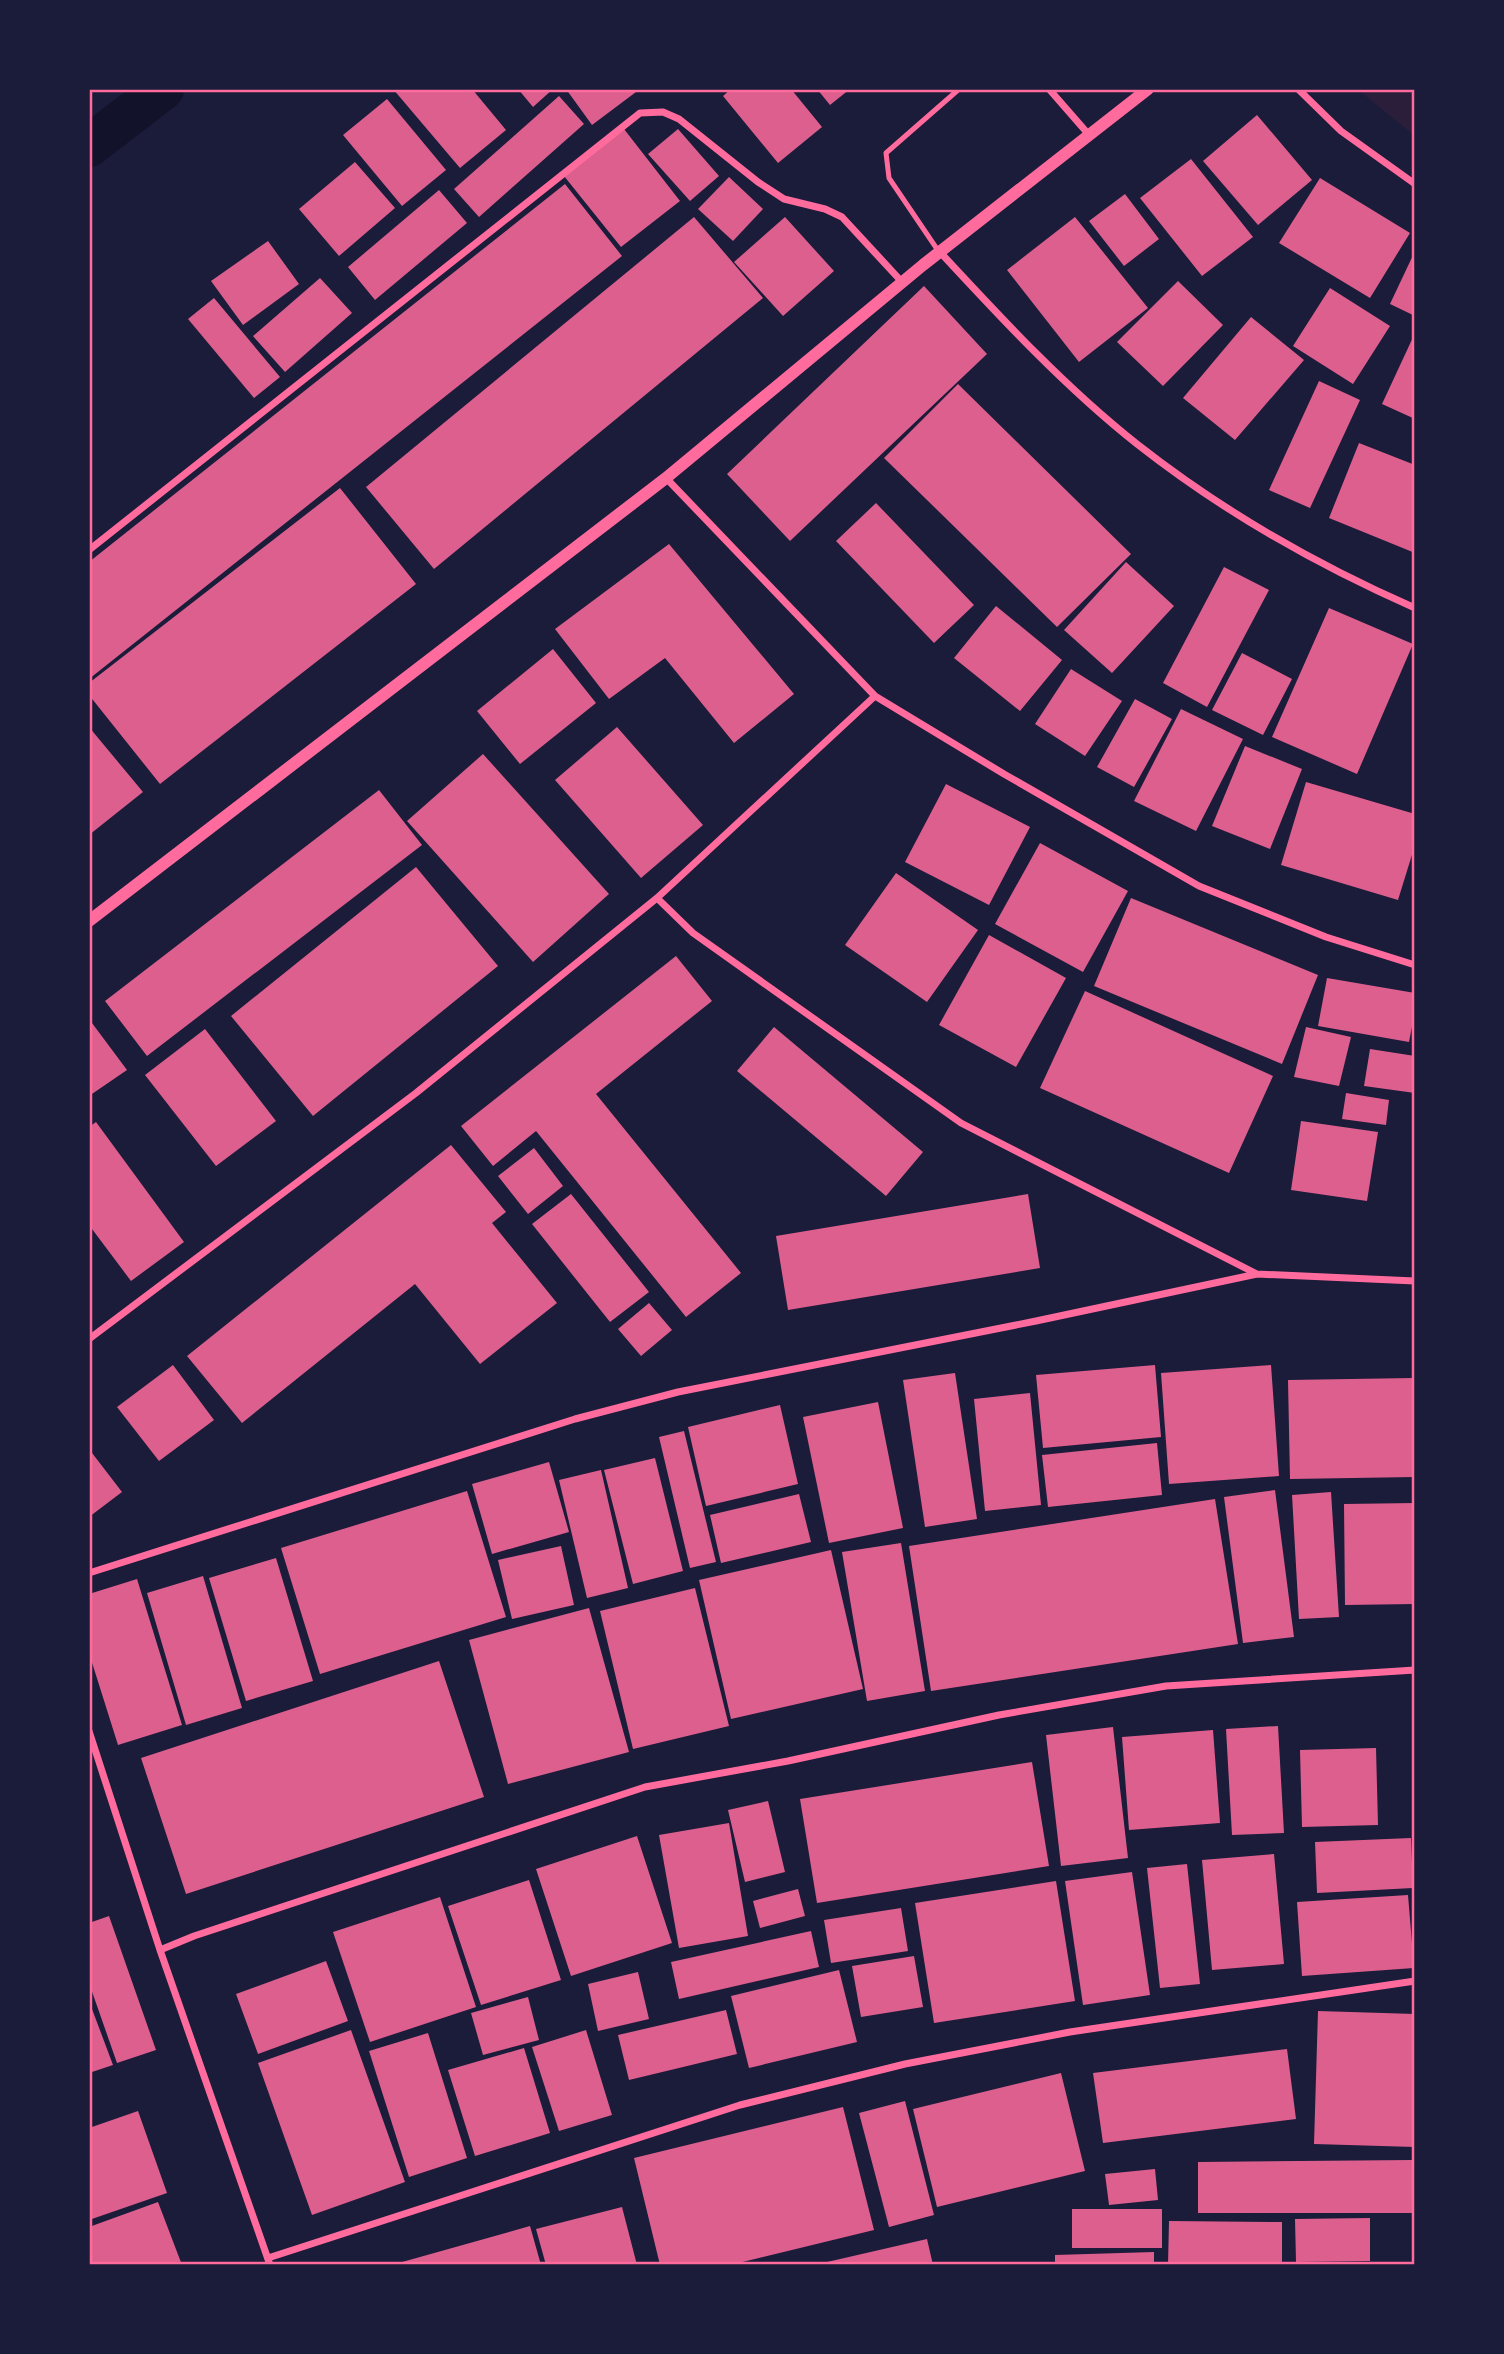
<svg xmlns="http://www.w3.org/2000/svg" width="1504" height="2354" viewBox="0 0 1504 2354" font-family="Spectral,serif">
<rect width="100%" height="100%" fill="#1b1b3a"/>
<path fill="#2a1e3b" d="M1357,89H1415V136Z"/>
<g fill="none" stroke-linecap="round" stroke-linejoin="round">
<path stroke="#12122b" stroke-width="42" d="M89,146L163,89"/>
</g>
<path fill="#dd5f8e" d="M393,89H472L506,130L460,168Z
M518,89H553L533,107Z
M566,89H640L592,125Z
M731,89H791L822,127L778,163L723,96Z
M817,89H850L830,105Z
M559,96L584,124L479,217L454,189Z
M387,99L446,170L402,206L343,135Z
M1257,115L1312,180L1258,225L1203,161Z
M624,129L680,201L621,247L564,176Z
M678,129L719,176L690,201L648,154Z
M1191,159L1253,237L1202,276L1140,198Z
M355,162L395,208L339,256L299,209Z
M729,177L763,209L733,241L698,209Z
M1320,178L1410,233L1370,298L1279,243Z
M565,184L622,256L89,679V562Z
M439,190L467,223L375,300L348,267Z
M1125,194L1159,239L1124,266L1089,221Z
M694,217L763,298L434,569L366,487Z
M785,217L834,271L783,316L734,262Z
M1075,217L1148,308L1079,362L1007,270Z
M268,241L299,284L243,325L211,281Z
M1415,251V316L1390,304Z
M320,278L352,313L285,372L253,336Z
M1178,281L1223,325L1163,386L1117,342Z
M924,286L987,354L790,541L727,474Z
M1330,288L1390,326L1353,384L1293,346Z
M214,298L280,377L254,398L188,319Z
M1251,317L1304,360L1235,440L1183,398Z
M1415,333V419L1382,404Z
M1319,381L1360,400L1310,508L1269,490Z
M958,384L1131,554L1057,627L884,458Z
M1359,443L1415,465V553L1329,518Z
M340,488L416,584L160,784L89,695V683Z
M876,503L974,605L934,643L836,541Z
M669,544L794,694L734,743L665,658L609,699L555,629Z
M1126,562L1174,606L1112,673L1064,630Z
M1224,567L1269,590L1207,707L1163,683Z
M996,606L1062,660L1020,711L954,658Z
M1329,608L1413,644L1357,774L1272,737Z
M553,649L596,703L520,764L477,711Z
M1242,653L1292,679L1263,735L1212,710Z
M1071,669L1122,701L1085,756L1035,724Z
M1135,699L1172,719L1134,787L1097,767Z
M1181,709L1243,739L1196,831L1134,801Z
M89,727L143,792L89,835Z
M617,727L703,825L641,878L555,780Z
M1245,746L1302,769L1270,849L1212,826Z
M483,754L609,894L533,962L407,821Z
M1306,782L1415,814V845L1398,900L1281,865Z
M946,784L1030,827L989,905L905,862Z
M379,790L422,845L147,1056L105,1001Z
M1040,843L1128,891L1083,972L995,924Z
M416,867L498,966L313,1116L231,1016Z
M896,873L978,930L927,1002L845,945Z
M1131,898L1318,975L1282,1064L1094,986Z
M989,935L1066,978L1016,1067L939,1025Z
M676,956L712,1001L596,1094L741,1273L686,1317L536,1131L493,1166L461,1126Z
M1327,978L1415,993V1011L1409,1042L1318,1026Z
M1085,991L1273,1076L1229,1173L1040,1088Z
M92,1023L127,1070L89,1096V1025Z
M774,1027L923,1152L886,1196L737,1071Z
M1306,1027L1351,1037L1339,1086L1294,1077Z
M205,1029L276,1121L216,1166L145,1075Z
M1370,1049L1415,1056V1093L1364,1086Z
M1346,1093L1389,1100L1386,1125L1342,1119Z
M1301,1121L1378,1132L1367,1201L1291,1190Z
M96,1122L184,1242L131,1281L89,1225V1127Z
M451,1145L506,1212L492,1223L557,1303L480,1364L415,1284L242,1423L187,1356Z
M534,1148L563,1186L528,1214L498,1176Z
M571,1194L649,1292L610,1322L532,1224Z
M1028,1194L1040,1268L788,1310L776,1236Z
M649,1303L672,1330L641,1356L618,1329Z
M173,1365L214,1420L159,1461L117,1407Z
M1155,1365L1161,1437L1043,1448L1036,1375Z
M1271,1365L1279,1476L1169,1484L1161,1373Z
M955,1373L977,1519L925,1527L903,1380Z
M1413,1378L1415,1477L1290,1479L1288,1380Z
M1030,1393L1041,1505L985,1511L974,1399Z
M878,1402L903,1528L829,1543L803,1417Z
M780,1405L798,1484L706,1506L688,1427Z
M684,1431L716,1562L690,1568L659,1437Z
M1157,1443L1162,1495L1048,1507L1042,1455Z
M89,1449L122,1492L89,1517Z
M655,1458L683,1571L633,1584L604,1470Z
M549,1462L569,1532L492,1554L472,1484Z
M601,1470L628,1588L587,1598L559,1480Z
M1275,1490L1294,1637L1243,1643L1224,1497Z
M467,1491L506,1617L320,1674L281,1548Z
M1331,1492L1339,1617L1299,1619L1292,1495Z
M799,1494L811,1542L721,1563L710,1515Z
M1215,1499L1238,1644L931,1691L909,1546Z
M1415,1503V1604L1345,1605L1344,1504Z
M901,1543L925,1691L867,1701L842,1552Z
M561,1546L574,1605L512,1619L498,1560Z
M831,1550L863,1689L731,1719L699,1580Z
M276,1558L313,1681L246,1701L209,1578Z
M203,1576L242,1708L186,1725L147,1593Z
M137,1579L182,1725L118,1745L89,1653V1594Z
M695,1588L729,1726L633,1749L600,1611Z
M589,1608L629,1752L508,1784L469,1640Z
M439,1661L484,1797L186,1894L141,1758Z
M1278,1726L1284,1833L1232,1835L1226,1729Z
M1113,1727L1128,1858L1061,1866L1046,1735Z
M1213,1730L1220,1823L1129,1830L1122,1737Z
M1376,1748L1378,1825L1302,1827L1300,1750Z
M1032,1762L1049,1866L817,1903L800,1799Z
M768,1801L785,1872L745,1882L728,1810Z
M729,1823L748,1936L679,1948L659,1835Z
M637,1836L672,1943L571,1976L536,1869Z
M1411,1838L1413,1888L1317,1893L1315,1842Z
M1274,1854L1284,1964L1212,1970L1202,1860Z
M1187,1864L1200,1984L1160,1988L1147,1868Z
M1132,1872L1150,1995L1083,2005L1065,1881Z
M529,1880L561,1980L481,2005L448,1906Z
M1056,1881L1075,2001L934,2023L915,1903Z
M798,1889L805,1916L760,1928L753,1901Z
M1408,1895L1414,1968L1302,1976L1297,1902Z
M440,1897L476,2007L370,2042L333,1932Z
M901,1908L908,1951L831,1963L824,1920Z
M109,1916L156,2050L117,2063L89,1983V1923Z
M811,1931L819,1967L679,1999L671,1962Z
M914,1956L923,2007L861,2017L852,1966Z
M326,1961L348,2021L258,2054L236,1994Z
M839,1970L857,2042L749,2068L731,1996Z
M638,1972L649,2019L598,2031L588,1984Z
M528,1997L539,2040L483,2055L471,2013Z
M89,2001L113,2065L89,2073Z
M726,2010L737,2054L629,2080L618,2035Z
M1318,2011L1415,2014V2147L1314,2144Z
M351,2030L405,2182L312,2215L258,2063Z
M586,2030L612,2115L559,2131L532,2047Z
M428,2033L467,2158L409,2177L369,2051Z
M524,2048L550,2133L475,2156L448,2070Z
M1287,2049L1296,2119L1103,2143L1093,2073Z
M1061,2073L1085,2171L937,2207L913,2109Z
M905,2101L934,2215L889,2227L859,2113Z
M843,2107L874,2230L730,2265H660L634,2158Z
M138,2111L167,2193L89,2220V2128Z
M1412,2160L1413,2213H1198V2162Z
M1155,2169L1158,2200L1109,2205L1105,2174Z
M158,2202L182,2265H89V2227Z
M622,2207L637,2265H546L536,2229Z
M1072,2209H1162V2248H1072Z
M1370,2218V2261L1296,2262L1295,2219Z
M1169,2221L1282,2222V2265H1168Z
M530,2226L541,2265H395V2264Z
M927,2239L933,2265H828L827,2262Z
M1154,2252V2265H1055V2255Z"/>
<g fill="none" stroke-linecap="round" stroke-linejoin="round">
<path stroke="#ff6b9d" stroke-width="5" d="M939,252L889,178L886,153L958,90"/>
<path stroke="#ff6b9d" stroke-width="7" d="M1049,89L1090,136
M1298,89L1341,131L1415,184
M940,252C1002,319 1065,387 1137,444C1221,510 1317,565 1415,608
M666,478L875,696L1004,774L1199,886L1326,937L1415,965
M89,550L640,113L663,112L679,119L758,182L784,199L825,209L842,217L902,282
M657,898L693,933L961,1123L1257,1274L1415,1281
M89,1339L416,1093L657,898L875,696
M89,1573L575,1419L678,1392L1036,1321L1257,1274
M89,1731L160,1950L270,2265
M160,1950L194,1936L645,1787L788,1761L999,1715L1166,1686L1415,1670
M268,2258L740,2105L905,2064L1070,2032L1415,1981"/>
<path stroke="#ff6b9d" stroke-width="12" d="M89,921L666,478L923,265L1148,89"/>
</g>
<rect width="1504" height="2354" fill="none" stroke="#1b1b3a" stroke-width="182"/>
<rect x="91" y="91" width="1322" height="2172" fill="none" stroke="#ff6b9d" stroke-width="2.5"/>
</svg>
